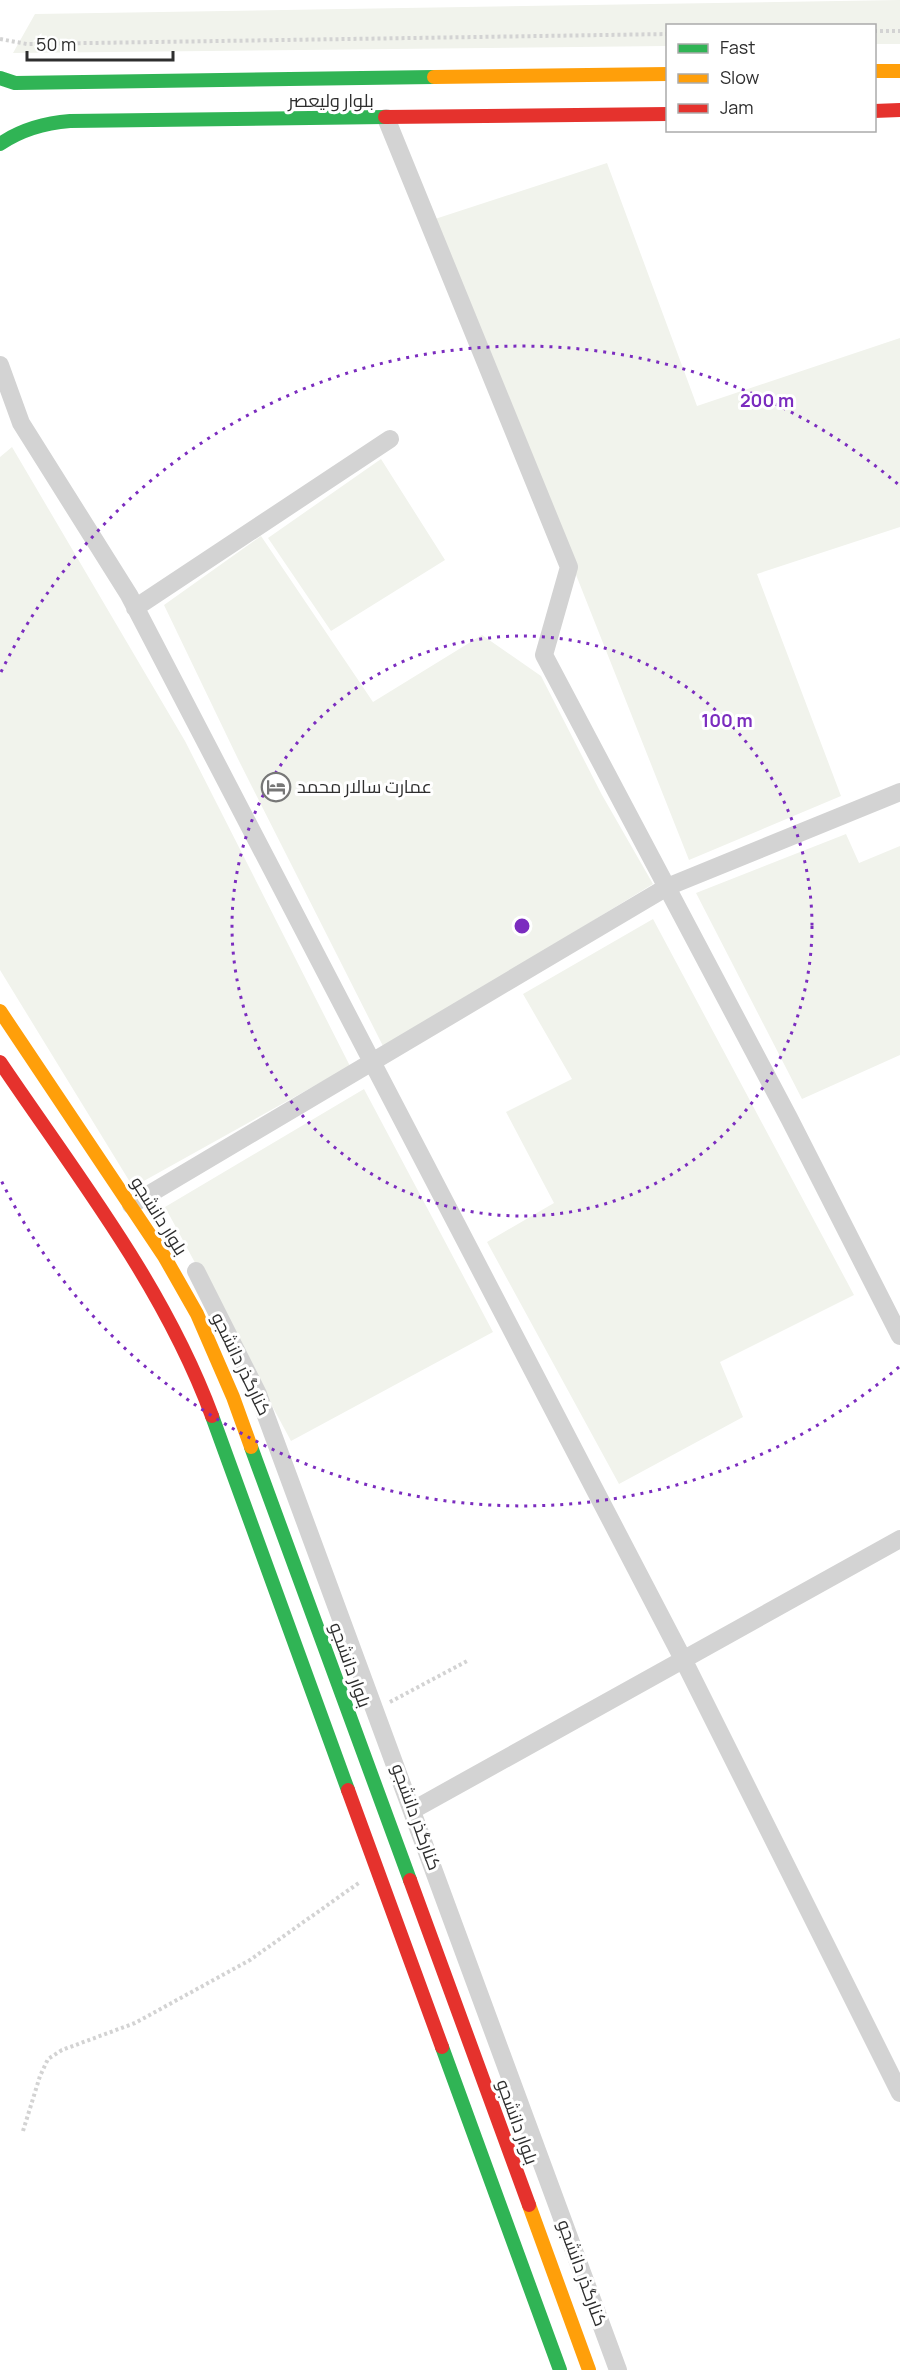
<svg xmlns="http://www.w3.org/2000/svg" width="900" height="2370" viewBox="0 0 900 2370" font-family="Manrope,Cairo,sans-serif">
<rect width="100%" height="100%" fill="#fff"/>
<path fill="#f1f3ec" d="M900,0V44H875L874,26H668L667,46L13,53L35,14Z
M607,163L697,406L900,338V527L757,574L841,796L689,860L435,219Z
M12,447L185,741L350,1066L133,1187L0,970V457Z
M381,459L445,560L331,631L268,538Z
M261,536L373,702L482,635L541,676L602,795L653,884L384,1048L238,759L164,605Z
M846,834L859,863L900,846V1055L802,1099L696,893Z
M653,919L854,1295L720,1362L743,1417L619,1484L487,1242L554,1203L506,1112L572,1079L523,994Z
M364,1089L493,1332L291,1441L165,1207Z"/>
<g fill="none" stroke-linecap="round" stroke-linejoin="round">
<path stroke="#d3d3d3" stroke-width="4" stroke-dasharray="3 3" stroke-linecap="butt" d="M874,31H900
M0,39L27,44L668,34
M390,1702L469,1660
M23,2131L40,2076L48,2059L62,2050L135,2023L250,1960L360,1882"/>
<path stroke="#d3d3d3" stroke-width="18" d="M386,118L569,567L544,655L789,1118L900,1336
M0,365L21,423L129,595L684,1661L900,2093
M135,608L390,439
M131,1205L667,887L900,792
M196,1271L258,1394L618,2370
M413,1810L900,1539"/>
<path stroke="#30b455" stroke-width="14" d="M0,78L15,83L434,77
M0,144C22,129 44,123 70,121L385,117
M212,1416L348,1790
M251,1447L410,1880
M442,2047L560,2370"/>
<path stroke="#ff9f0a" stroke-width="14" d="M874,71H900
M434,77L668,74
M0,1011L164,1256L197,1314L233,1397L251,1447
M529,2205L589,2370"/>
<path stroke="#e5322d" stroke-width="14" d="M874,111L900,110
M385,117L668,114
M0,1062C77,1176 164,1286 212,1416
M348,1790L442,2047
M410,1880L529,2205"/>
</g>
<g fill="none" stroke="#7b2cbf" stroke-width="3" stroke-dasharray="3 6">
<circle cx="522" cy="926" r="290"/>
<path d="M899 1367A580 580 0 0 1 1 1180M1 672A580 580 0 0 1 899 485"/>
</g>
<defs>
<g id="hotel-ring" transform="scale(1.5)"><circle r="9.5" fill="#fff" stroke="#777" stroke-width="1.5"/><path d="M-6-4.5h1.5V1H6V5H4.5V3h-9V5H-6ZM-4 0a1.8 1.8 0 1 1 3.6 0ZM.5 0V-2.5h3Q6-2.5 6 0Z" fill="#777"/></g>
</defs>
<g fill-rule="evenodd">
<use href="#hotel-ring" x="276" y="787"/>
</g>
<g text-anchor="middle" stroke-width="6" stroke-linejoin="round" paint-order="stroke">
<g font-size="18" fill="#2e2e2e" stroke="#fff">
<text x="331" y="107">بلوار ولیعصر</text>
<text transform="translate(159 1216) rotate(58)" y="6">بلوار دانشجو</text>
<text transform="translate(241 1364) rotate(64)" y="6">کنارگذر دانشجو</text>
<text transform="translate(350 1665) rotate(70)" y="6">بلوار دانشجو</text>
<text transform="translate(416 1817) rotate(70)" y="6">کنارگذر دانشجو</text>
<text transform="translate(517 2122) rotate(70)" y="6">بلوار دانشجو</text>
<text transform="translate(582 2273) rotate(70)" y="6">کنارگذر دانشجو</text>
</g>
<g font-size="18" fill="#2e2e2e" stroke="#fff" text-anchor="start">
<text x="297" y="793">عمارت سالار محمد</text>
</g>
</g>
<circle cx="522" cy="926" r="9" fill="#7b2cbf" stroke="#fff" stroke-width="3"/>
<g font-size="18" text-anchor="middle" font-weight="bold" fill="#7b2cbf" stroke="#fff" stroke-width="6" stroke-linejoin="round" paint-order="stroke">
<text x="767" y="407">200 m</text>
<text x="727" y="727">100 m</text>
</g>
<rect x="666" y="24" width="210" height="108" fill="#ffffff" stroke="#ababab" stroke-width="1.5"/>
<rect x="678" y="44" width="30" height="9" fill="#30b455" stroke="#ababab" stroke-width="1.5"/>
<text x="720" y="54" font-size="18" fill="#2e2e2e">Fast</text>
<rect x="678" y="74" width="30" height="9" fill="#ff9f0a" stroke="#ababab" stroke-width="1.5"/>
<text x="720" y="84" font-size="18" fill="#2e2e2e">Slow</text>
<rect x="678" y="104" width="30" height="9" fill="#e5322d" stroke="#ababab" stroke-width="1.5"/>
<text x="720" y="114" font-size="18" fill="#2e2e2e">Jam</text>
<path d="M27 51v9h146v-9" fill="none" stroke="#2e2e2e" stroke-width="3"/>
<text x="36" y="51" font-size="18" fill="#2e2e2e" stroke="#ffffff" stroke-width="4.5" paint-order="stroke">50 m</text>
</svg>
